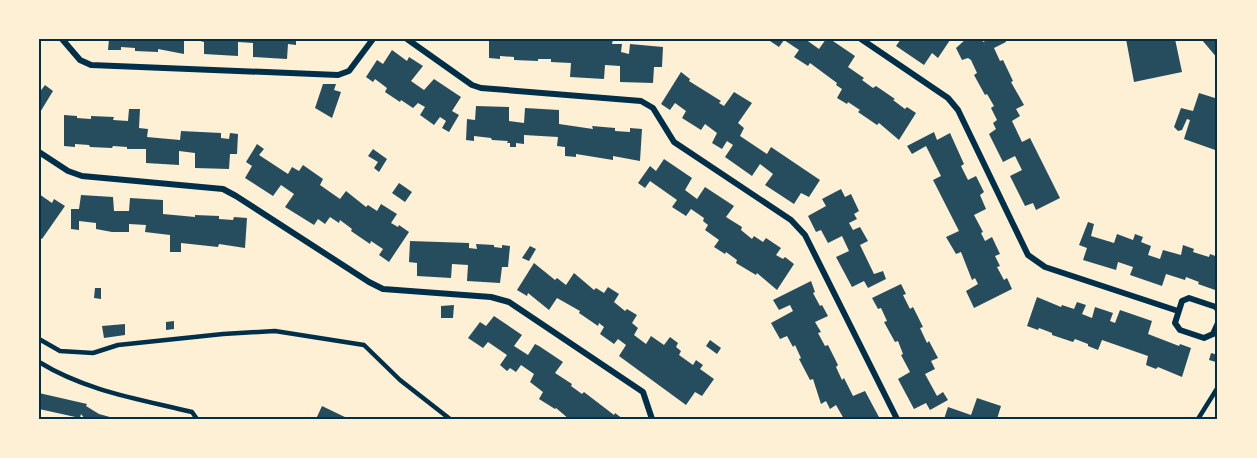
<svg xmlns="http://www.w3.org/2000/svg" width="1257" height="458" viewBox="0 0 1257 458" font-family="'Public Sans',sans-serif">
<rect width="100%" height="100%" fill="#fdf0d5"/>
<path fill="#264d5e" d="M109,39H184V54L158,49V52L135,51V48L121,47V50H108Z
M296,39V45L288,44L287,59L253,57V43L238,42V56L204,54V42L197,40Z
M489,39H613L612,44H622L621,52L629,54L630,44L663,47L662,67H654L653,83L620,82V66L605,65L604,79L570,77L571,63L551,62V59H538V61L514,60V57L500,56V59L489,58Z
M767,39H805L819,49L826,39H830L855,56L848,67L864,78L862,80L873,88L876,86L895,99L893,100L905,109L907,107L916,113L899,140L879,123L877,125L858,112L860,110L848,102L847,104L837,98L842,89L836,85L837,83L810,63L808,66L794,57L799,50L784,40L779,47Z
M901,39H948L950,40L938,58L932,53L924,65L896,46Z
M966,39H982L983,42L989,39H1005L1006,42L994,48L1000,61L1003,60L1013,81L1011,82L1024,105L1016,109L1020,116L1012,121L1022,142L1030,138L1060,198L1036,210L1033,203L1025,206L1010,176L1022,170L1015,156L1003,162L989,134L996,129L993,123L997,120L991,108L994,106L987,94L985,95L974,75L977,73L971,60L968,58L962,60L956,48Z
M1126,39H1175L1182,72L1134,82Z
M1203,39H1218V59L1202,40Z
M392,50L407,61L409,57L423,66L411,81L424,90L434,79L461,97L452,111L459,115L449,132L442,128L446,121L440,117L434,125L420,115L425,107L418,103L413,108L401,100L400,102L385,92L387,88L375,79L373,82L366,77L377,60L383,64Z
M681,72L690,79L689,81L721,101L719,103L724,106L734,92L752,103L738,123L744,128L740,136L767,154L771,147L820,180L809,197L801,193L794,204L765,185L773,174L760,164L752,176L725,157L733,145L727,141L722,149L712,143L717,133L705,124L701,130L682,118L686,111L675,103L670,110L661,104Z
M323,84H336L334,90L341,92L332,118L315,108Z
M45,85L53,91L39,114V93Z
M1199,93L1218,99V151L1184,139L1190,120L1187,119L1182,130L1178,131L1174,127L1181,108L1193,111Z
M476,106L509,107V121L524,123L525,108L559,110V124L593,129L592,126L615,128V131L630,132V128L642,129L640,161L613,156V160L576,154V157L565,156V147L557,146L558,137L524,135V144L516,143V147H510V143H507L508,141L492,140L491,138L474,136V141L466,140L467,119L475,120Z
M129,109H140L139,128L148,129L147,137L180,140L181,131L221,133V138L229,139L230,133L238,134L237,154H230L229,169L195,168V153L179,151V165L146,163V149H127V147L113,146L112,148L90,147L89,145L75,144V147L64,146V115L77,116V118L91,119V116L114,117L113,120L128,121Z
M934,132L937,140L950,133L964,164L961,166L968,180L976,176L984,192L980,195L986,209L974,215L983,232L981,233L985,241L992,237L1000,254L995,256L1000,266L997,267L1004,280L1007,278L1012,289L974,308L966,291L978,284L975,278L972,280L961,252L956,254L946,237L959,231L933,180L941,176L926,146L912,154L907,146Z
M257,144L264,149L259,155L288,174L292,167L299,171L303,165L323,179L320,185L340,199L346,191L366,207L368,205L377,211L381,204L397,214L391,223L398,227L399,225L409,232L389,262L379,255L383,249L371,241L370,244L351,231L352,229L340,220L339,223L330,217L325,224L318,219L314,225L285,207L294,194L281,185L273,196L245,178L252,166L246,162Z
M373,149L387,159L379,172L374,168L378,162L368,156Z
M664,159L692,178L685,190L697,199L705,187L734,206L726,217L742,227L741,230L752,239L754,236L763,242L766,238L781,248L776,255L783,259L785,257L794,264L777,290L757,273L756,275L736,263L737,260L726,252L725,254L714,247L719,240L705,230L708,225L703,221L704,218L691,209L686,216L672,207L677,200L650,181L645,188L638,183L650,166L656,171Z
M399,183L412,192L405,202L392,193Z
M841,189L845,197L851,194L859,211L854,214L857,219L849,223L853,230L860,227L868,241L860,245L874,274L883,271L886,279L868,288L864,281L852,287L836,257L849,251L842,236L828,243L821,230L816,232L808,216L826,206L822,199Z
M39,194L52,203L54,199L65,206L42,239L39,237Z
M81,195L113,197L114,211H129L130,198L163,200V214L195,217V215L219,216V219L233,220L234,217L247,218L245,248L219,244L218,247L181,243V252H170V235L145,232L146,225L129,224V232H112L96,229V223L79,221V230L71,229V209H79Z
M1088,222L1094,224L1091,236L1114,243L1117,234L1133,240L1135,234L1143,237L1141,242L1151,246L1148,255L1160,259L1163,250L1181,255L1183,245L1194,249L1193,252L1209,257L1210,254L1218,257V291L1198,284L1199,282L1186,277L1185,280L1166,274L1162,286L1130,275L1133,267L1118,262L1116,270L1083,260L1087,248L1079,245Z
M410,241L469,243V248L477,249L476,244L494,245V247L502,248V245L510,246L508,267H502L500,283L467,281L468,265L452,264L451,278L417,276V263L409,262Z
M530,246L536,249L529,261L522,258Z
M534,263L555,280L557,278L566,285L574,273L594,290L596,288L604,293L608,287L619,294L614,302L625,311L627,309L637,315L632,323L638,328L634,335L646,344L651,336L664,345L670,337L678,343L676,347L681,351L679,355L693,365L696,360L703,365L700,369L714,379L702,396L695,392L686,405L619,356L626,345L618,339L614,344L600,334L604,327L599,323L598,326L579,313L580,311L557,298L549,310L528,293L527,296L517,290Z
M811,281L815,292L813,293L820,306L822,305L828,316L815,322L821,332L818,333L825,346L828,345L838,365L836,367L842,380L844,378L853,396L865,391L880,419H844L836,405L830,409L826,401L821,404L813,379L810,380L799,359L801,358L795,345L793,347L787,336L780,339L771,323L793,311L790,305L779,310L773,300Z
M901,284L906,294L903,295L910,309L913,307L923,327L920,328L927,343L929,341L938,358L931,361L935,369L925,374L937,396L943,392L948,400L930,410L926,403L914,409L898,379L910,372L901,355L903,354L898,341L895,342L884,322L887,321L881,308L878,309L872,298Z
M95,288H101V299L94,298Z
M1037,297L1061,307L1062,305L1074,309L1077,302L1086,305L1082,314L1092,318L1095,307L1113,313L1110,321L1115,323L1120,310L1152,321L1148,334L1179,346L1180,344L1191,348L1182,377L1158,367L1156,369L1146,365L1148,356L1102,340L1098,350L1088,346V344L1075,339L1073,342L1052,335V333L1039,328L1038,330L1027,326Z
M454,305L453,318H441V306Z
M494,316L522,335L514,346L528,355L535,344L539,346L563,362L555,373L572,384L571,386L582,394L584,392L614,415L615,413L623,419H569L556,408L555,409L539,399L543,392L530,382L534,374L521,365L516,372L510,368L507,371L500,365L507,355L488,342L483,348L468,338L480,322L486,326Z
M174,321V329L166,330V322Z
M125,324V335L104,338L102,326Z
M710,340L721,348L717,354L706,346Z
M1211,353L1218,355L1216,362L1209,360Z
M39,393L87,404L86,406L99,414L117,419H85L81,414L80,418L39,409Z
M977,398L1001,406L997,419H944L948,407L971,415Z
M322,406L349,419H316Z"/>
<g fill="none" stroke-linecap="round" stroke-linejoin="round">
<path stroke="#003049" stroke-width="4.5" d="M39,339L60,351L93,353L118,345L223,334L275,331L364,345L400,380L450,419
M39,362C86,391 139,399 192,412L197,419
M1198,419L1218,387"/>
<path stroke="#003049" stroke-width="6" d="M62,39L80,60L91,65L338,75L349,71L373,39
M407,39L472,85L481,88L641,101L653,108L674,142L791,220L805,235L897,419
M861,39L948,98L958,110L1028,255L1045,267L1178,311
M39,152L68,171L82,176L223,189L236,196L369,282L383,289L491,297L509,302L643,392L652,419
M1218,310L1216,307L1189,298L1182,301L1175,323L1180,330L1204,338L1213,334L1218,323"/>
</g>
<rect width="1257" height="458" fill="none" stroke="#fdf0d5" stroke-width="81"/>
<rect x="40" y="40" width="1176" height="378" fill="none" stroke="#003049" stroke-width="2"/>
</svg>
